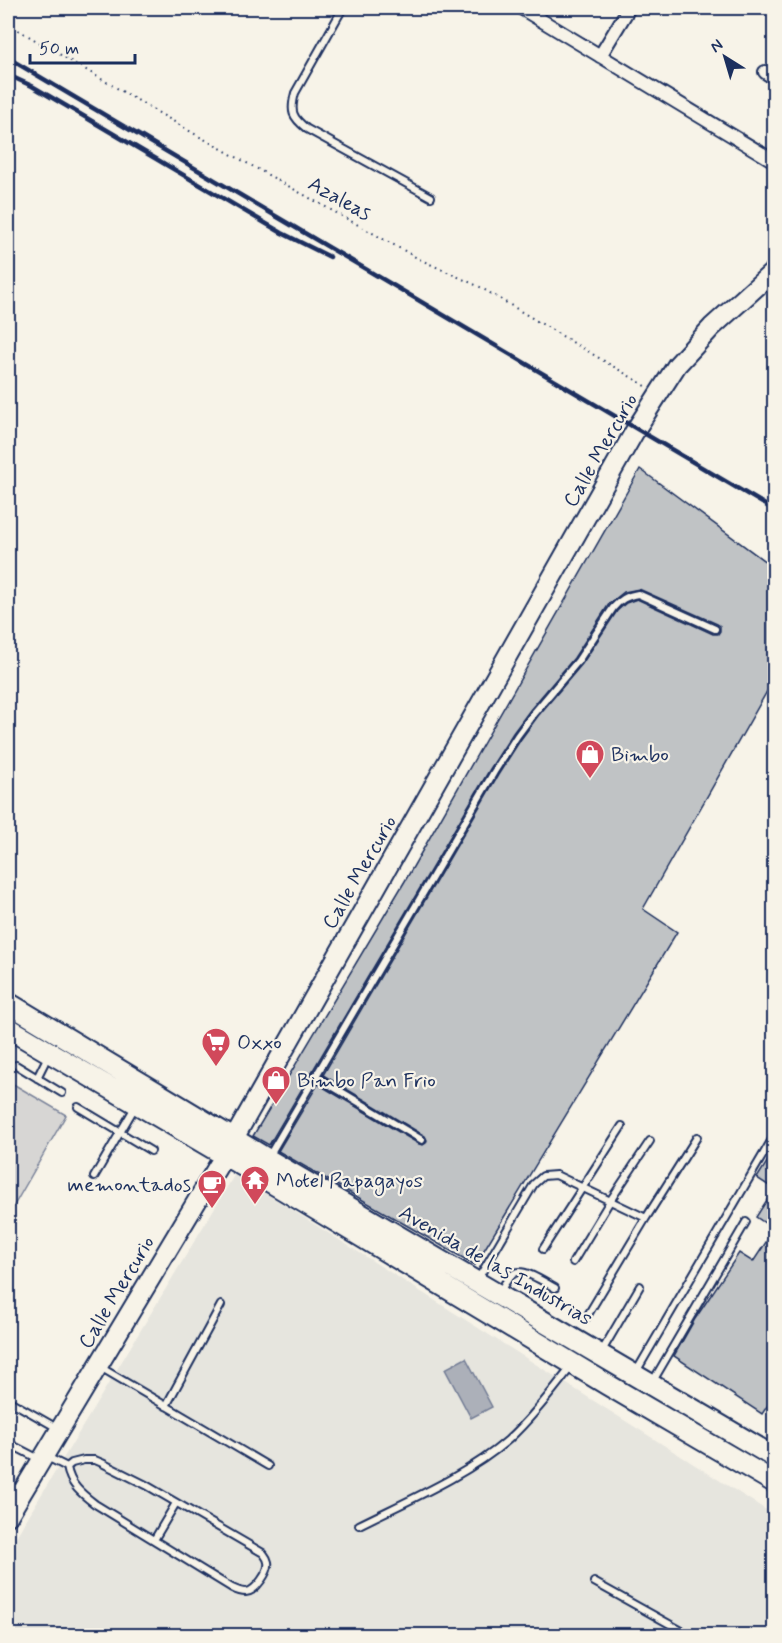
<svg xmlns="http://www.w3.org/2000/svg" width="782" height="1643" viewBox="0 0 782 1643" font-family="Mynerve,sans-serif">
<rect width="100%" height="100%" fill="#f7f3e8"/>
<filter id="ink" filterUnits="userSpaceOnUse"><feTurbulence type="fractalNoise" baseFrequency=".0167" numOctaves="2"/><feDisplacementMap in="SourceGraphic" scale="12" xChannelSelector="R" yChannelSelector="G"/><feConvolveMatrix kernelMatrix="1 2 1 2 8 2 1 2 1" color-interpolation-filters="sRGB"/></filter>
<g filter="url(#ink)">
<path fill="#e6e5de" d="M235,1174L774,1515V1635H8V1550Z"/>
<path fill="#d7d6d4" stroke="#798299" stroke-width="1.5" d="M8,1081L66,1115L8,1216Z"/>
<path fill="#acb0b9" stroke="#727c95" stroke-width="1.5" d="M466,1358L492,1407L471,1418L445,1369Z"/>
<path fill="#c0c3c5" stroke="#1b2f5e" stroke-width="1.5" d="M640,469L774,568V679L643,909L677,932L475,1265L278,1151L318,1084L419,1144L423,1145L426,1143L427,1140L425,1136L323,1075L498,775L521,739L538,716L582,664L617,611L626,603L637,599L713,634H718L720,631V626L717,624L639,589L624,592L609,604L574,658L530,710L513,733L490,769L269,1145L253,1136L405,881Z
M774,1151V1229L756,1217L774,1189L757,1178Z
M774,1230V1396L762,1414L674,1356L695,1319L739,1253L753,1262Z"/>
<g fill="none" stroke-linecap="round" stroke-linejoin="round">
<g stroke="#1b2f5e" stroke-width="10">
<path id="lane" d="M343,8L295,93C290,112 292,117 307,129L431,197
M16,1065L62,1093
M315,1076L422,1140
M37,1078L49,1054
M78,1107L151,1151
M269,1156L494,772L517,736L534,713L578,661L613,608C620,600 626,596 638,594L715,629
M94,1177L135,1107
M543,1249L622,1126
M573,1262L610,1201L650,1141
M478,1279L534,1184L543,1176L556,1175L646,1218L697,1137
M500,1292C504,1285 508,1276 515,1273C524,1268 547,1284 555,1288
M586,1318L646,1218
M602,1351L640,1286
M100,1367L268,1466
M636,1372L774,1136
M653,1381L746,1222
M8,1400L59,1429
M166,1406L221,1305
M8,1443L39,1459
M45,1456L67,1467C70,1485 82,1494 95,1504L232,1588C236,1590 241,1592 246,1592C255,1592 270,1571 268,1562C267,1557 265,1556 263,1553L146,1485L102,1463L95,1460H84L72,1463L67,1467
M8,1484L20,1491
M359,1525C407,1501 468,1475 508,1440C532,1418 552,1391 572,1366
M154,1540L176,1503
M594,1582L691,1636"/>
</g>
<g stroke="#1b2f5e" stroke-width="16">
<path id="street" d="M521,8L774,161
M600,56L629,8
M765,72L774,78"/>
</g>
<g stroke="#1b2f5e" stroke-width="22">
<path id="secondary" d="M8,1516L224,1156L636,429L677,365L712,327L774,271"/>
</g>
<g stroke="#1b2f5e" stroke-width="24">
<path id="primary" d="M8,1003L267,1159L774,1457
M8,1028L279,1187L608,1385L774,1482"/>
</g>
<path stroke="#1b2f5e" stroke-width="2" stroke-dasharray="1.5 4.5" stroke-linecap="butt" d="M8,24L193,133L419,259L480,287L646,386"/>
<use href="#lane" stroke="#f7f3e8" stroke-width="6"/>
<use href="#street" stroke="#f7f3e8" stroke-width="12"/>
<use href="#secondary" stroke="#f7f3e8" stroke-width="18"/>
<use href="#primary" stroke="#f7f3e8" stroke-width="20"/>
<path stroke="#1b2f5e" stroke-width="4.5" d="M8,58L774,510
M8,75L32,86L85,117L282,233L330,257"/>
</g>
</g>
<defs>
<g id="shop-pin" transform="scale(1.5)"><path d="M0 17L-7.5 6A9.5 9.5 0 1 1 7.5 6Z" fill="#d1495b" stroke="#f7f3e8"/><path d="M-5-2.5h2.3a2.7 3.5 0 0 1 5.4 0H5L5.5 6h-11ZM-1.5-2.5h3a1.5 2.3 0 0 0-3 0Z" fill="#fff"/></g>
<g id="supermarket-pin" transform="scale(1.5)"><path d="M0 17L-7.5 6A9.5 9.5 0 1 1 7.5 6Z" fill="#d1495b" stroke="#f7f3e8"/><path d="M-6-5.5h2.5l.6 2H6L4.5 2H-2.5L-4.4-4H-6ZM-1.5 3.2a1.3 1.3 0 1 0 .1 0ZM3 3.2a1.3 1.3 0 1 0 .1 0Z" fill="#fff"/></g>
<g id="temple-pin" transform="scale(1.5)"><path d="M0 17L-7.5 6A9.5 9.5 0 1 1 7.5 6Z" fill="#d1495b" stroke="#f7f3e8"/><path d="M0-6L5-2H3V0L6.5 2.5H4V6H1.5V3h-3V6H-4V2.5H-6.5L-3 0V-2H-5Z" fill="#fff"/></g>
<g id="cafe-pin" transform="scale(1.5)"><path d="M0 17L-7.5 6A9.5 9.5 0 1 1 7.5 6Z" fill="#d1495b" stroke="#f7f3e8"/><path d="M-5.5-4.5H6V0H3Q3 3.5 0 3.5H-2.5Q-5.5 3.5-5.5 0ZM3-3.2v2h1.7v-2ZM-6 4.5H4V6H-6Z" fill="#fff"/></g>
</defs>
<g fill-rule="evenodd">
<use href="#shop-pin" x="590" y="754"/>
<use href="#supermarket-pin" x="216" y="1042"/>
<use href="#shop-pin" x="276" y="1080"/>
<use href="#temple-pin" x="255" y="1180"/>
<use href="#cafe-pin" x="212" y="1184"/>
</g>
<g text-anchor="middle" stroke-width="4.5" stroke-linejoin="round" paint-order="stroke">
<g font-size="21" fill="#1b2f5e" stroke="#f7f3e8">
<text transform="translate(340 198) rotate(29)" y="7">Azaleas</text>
<text transform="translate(600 450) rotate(-60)" y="7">Calle Mercurio</text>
<text transform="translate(359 872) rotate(-60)" y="7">Calle Mercurio</text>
<text transform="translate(496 1265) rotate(30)" y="7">Avenida de las Industrias</text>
<text transform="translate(116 1292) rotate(-59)" y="7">Calle Mercurio</text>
</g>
<g font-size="21" fill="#1b2f5e" stroke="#f7f3e8" text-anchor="start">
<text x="611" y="761">Bimbo</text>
<text x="237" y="1049">Oxxo</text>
<text x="297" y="1087">Bimbo Pan Frio</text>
<text x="276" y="1187">Motel Papagayos</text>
<text x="191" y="1191" text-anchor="end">memontados</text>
</g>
</g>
<rect width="782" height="1643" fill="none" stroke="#f7f3e8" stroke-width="30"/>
<rect x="15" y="15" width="752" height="1613" fill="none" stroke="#1b2f5e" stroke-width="2" filter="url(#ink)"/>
<g transform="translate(725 57) rotate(323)" stroke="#f7f3e8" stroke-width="4.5" paint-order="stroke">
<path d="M0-4.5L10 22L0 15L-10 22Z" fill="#1b2f5e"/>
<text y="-9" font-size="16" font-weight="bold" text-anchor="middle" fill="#1b2f5e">N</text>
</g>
<path d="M30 54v9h105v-9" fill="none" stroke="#1b2f5e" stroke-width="3"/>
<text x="39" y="54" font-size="18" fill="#1b2f5e" stroke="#f7f3e8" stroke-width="4.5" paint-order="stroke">50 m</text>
</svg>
